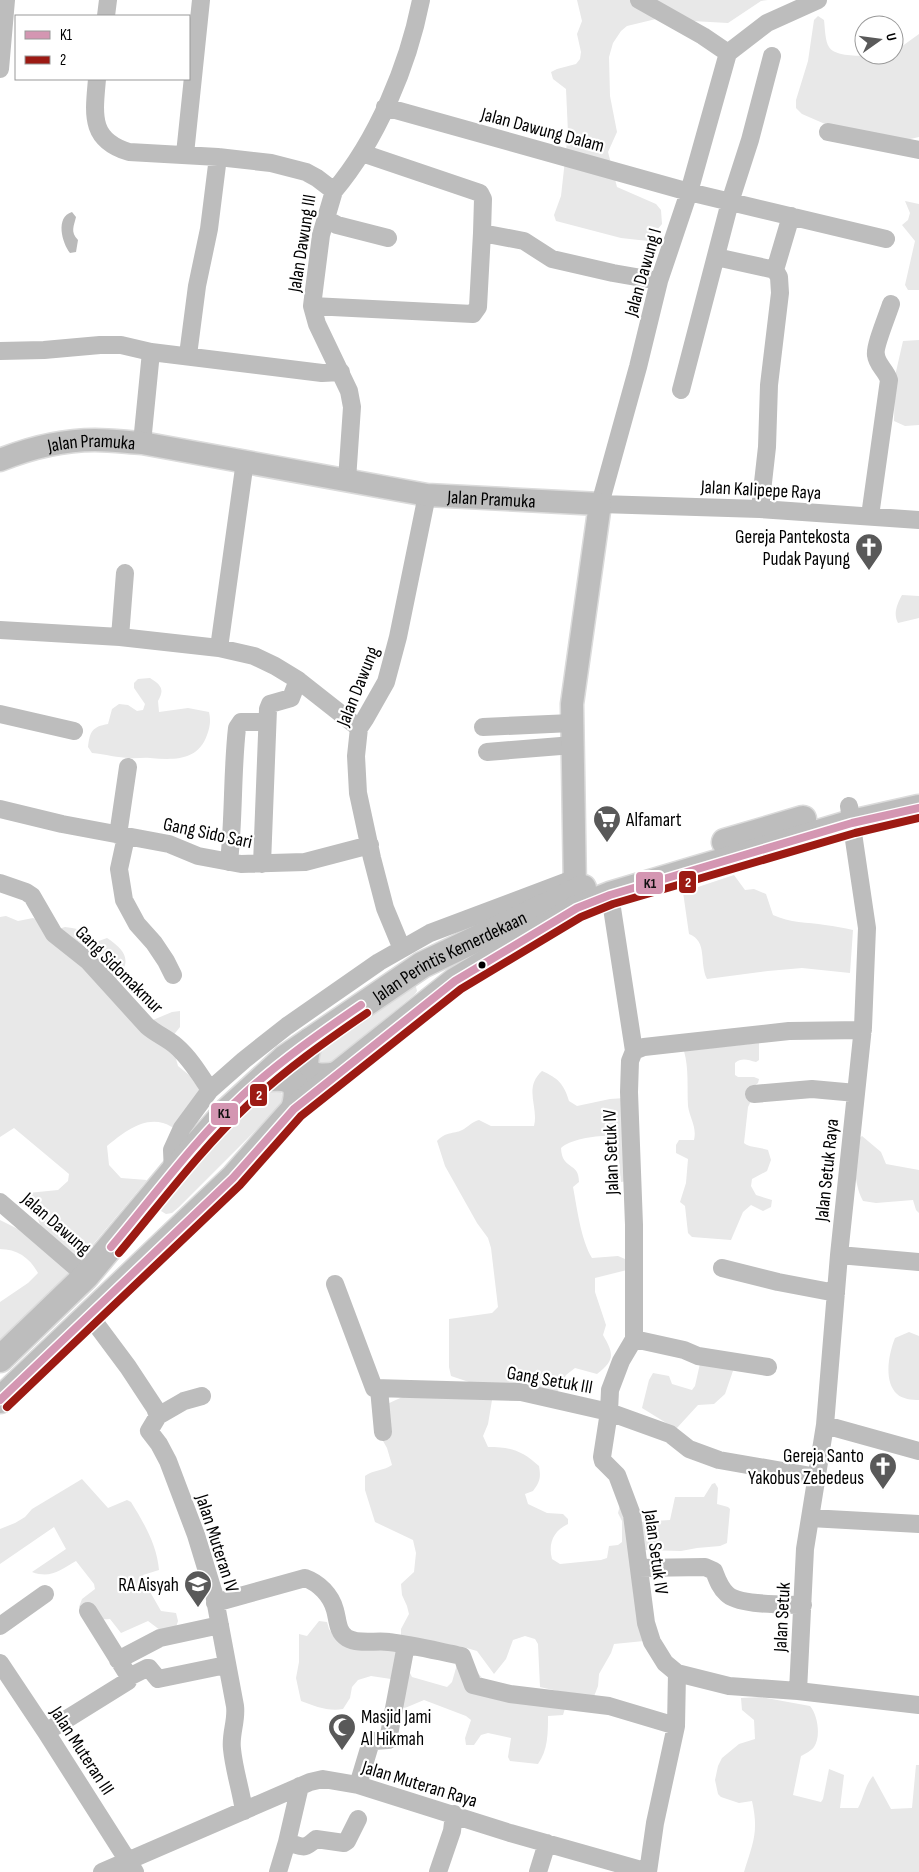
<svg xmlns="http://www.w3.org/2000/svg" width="919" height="1872" viewBox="0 0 919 1872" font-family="'Sofia Sans Condensed',sans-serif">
<rect width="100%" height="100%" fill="#fff"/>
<path fill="#e8e8e8" d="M577,0H768L761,1L728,23L656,19L627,26L621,31L613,43L609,57L610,96L617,132L608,152L617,187L656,204L661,210L662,224L648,241L621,238L556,221L554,215L561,196L568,133L566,89L553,79L551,72L557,69L576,64L580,59L581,52L577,34L582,21Z
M818,16L824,20C825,28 825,41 829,47C836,60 881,55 894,55V52L919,34V137L906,140L848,134L802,114L796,108V100L808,61L814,20Z
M905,201L919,204V290H908L905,285L915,241L902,225L908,220L910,213Z
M919,340V425L905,426L894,421L895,376L903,341Z
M902,595L919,596V618L898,623C893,614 897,604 902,595Z
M150,678C161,685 165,689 158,701L159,712L188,708L209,712C211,720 210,727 207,735C198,761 174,760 150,758C143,757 137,759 130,758C118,758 105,754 92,753L88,747C90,731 92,727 108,724L112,709L119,704L128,705L137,711L143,710L145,704L134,688V683L138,679Z
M734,875L745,890L754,889L766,894L773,915C790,923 807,922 825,925C835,926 844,928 853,930L850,973L802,968L768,971L707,979C699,963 708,941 689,934L683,892Z
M6,916L18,921L33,918L58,929L65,927L72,928L77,929L84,937L96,942L107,938C127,951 133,963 114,981L153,1020L172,1012L180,1011V1027L172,1037L173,1048L178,1066L189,1075L201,1092L178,1130C173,1128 168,1124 163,1123C142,1117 122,1134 107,1146L109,1165L121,1178L147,1180L80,1260L41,1227L28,1193L58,1190L68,1181L69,1174L14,1128L0,1137V917Z
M411,987H416L417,991L415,994L326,1067L321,1068L313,1052Z
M759,1043V1060L756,1062C748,1060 742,1057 735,1063V1075L738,1077H754L759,1079L758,1083L754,1086L751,1101L748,1107L744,1143C750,1148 760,1147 768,1150L771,1160L767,1171L752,1179L751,1186L756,1195L772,1200L771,1207L763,1211L751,1205L743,1212L731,1240L692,1237L688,1233L685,1206L680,1202L686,1183L688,1159L676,1153V1145L679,1140H694C697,1127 690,1119 688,1106C687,1087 689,1069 684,1051Z
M542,1071C558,1078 564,1084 569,1101L577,1106L610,1099L625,1098L627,1181L621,1182L617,1143L612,1136C599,1135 571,1139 561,1148C562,1171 579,1161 579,1182L573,1187C577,1208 581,1240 592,1258L618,1256L625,1259L627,1270L595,1278V1292L606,1325L603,1335C614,1354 615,1360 597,1374L575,1368L566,1375L557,1393L469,1382L451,1376L449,1367V1319L492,1313L498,1307L491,1248L488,1238L477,1223L445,1166L437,1141C448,1130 454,1135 464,1129C470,1125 472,1122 479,1120L491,1126H534C539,1107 523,1088 542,1071Z
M261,1089H279L282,1094V1104L179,1207L172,1213L166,1214L161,1211L168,1197Z
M862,1136L881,1152L886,1164L919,1170V1213L916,1210L913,1200L876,1203L863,1201C853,1182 855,1163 856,1141Z
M0,1220L20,1230L74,1276L0,1357V1302L28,1283L38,1273C30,1258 17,1249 0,1249Z
M909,1332L919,1336V1400C912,1400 902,1399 897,1394C883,1381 889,1353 895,1338Z
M701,1359L735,1365L725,1394L714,1404L698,1405L676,1429L642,1408L649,1380L653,1373L669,1376L672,1384L692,1390L695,1386Z
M411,1393L492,1400L488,1424L483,1436L488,1447C512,1447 522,1451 539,1466C541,1477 540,1482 533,1491L525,1494L528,1504L547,1513L563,1514L568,1519V1524C553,1531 548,1544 552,1559L560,1564L601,1560L607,1558L609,1546L618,1545L622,1542V1521L618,1513L621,1501L644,1641L614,1644L611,1653L599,1674L598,1686L593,1699L540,1687L538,1644L535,1639L525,1636L513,1640L506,1659L494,1674L477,1651L463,1647L401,1640V1629L409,1614L407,1606L402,1595L401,1584L414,1572L416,1553L413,1540L375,1522L365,1490V1476C373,1470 383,1471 392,1465L387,1448L379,1434L385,1405Z
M82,1479L108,1508L127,1500L131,1502C144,1523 157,1545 159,1570L143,1575L145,1583L161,1611L176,1613L178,1621L176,1627L160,1630L148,1621L121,1633L110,1619C93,1620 91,1621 79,1607L82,1599L95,1589L94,1584L76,1561C60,1570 51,1579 32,1572L66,1549L54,1527L0,1564V1529L15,1523L25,1517L32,1509Z
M715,1483L718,1488L717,1504L728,1507L730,1509L727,1543L720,1546L697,1548L681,1551L645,1550L638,1522L670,1520L675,1497H704L712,1484Z
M319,1621L327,1622L329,1629L335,1638L396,1646L412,1677L447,1687L452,1682L458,1661H467L484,1680L566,1705L563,1715L548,1716C548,1733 548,1750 538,1764L510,1761L508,1757L511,1738L488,1733L481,1735L474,1745H466L465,1738L471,1720L466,1716L424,1700L405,1708L400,1706L391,1679L371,1676L358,1680L352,1687L350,1698L343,1709C329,1712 314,1706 301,1701L296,1678L299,1662V1634L307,1636Z
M761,1697L810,1706C818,1715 821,1737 814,1747C811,1751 805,1754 801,1756L793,1795L821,1802L823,1799L829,1769L844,1775L840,1808H858C864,1797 865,1785 873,1776L891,1809L912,1808L916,1765H919V1872H744C753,1843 759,1832 752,1801L739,1803L721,1797L718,1794L715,1780L718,1766L722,1758L739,1744L755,1739L754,1720L742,1710L741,1698Z"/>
<path fill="#bababa" d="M72,212L76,217C74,226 70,232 78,240L76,252L70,253C62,243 55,217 72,212Z"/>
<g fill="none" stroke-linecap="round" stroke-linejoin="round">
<g stroke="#dbdbdb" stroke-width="25">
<g id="major">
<path id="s1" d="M0,460C30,448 63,440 95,440C111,440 126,442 142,443L427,495L600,504L572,704L575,891"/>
</g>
</g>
<g stroke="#dbdbdb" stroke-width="29">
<g id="highway">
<path d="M725,842L803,819"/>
<path d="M310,1041C300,1069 305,1081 337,1075"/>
<path d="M263,1079C289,1075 303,1080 294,1109"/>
<path id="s2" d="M0,1359L86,1276L171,1174L227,1111L285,1058L422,965L583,888"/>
<path d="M0,1400L233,1178L294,1109L455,981L577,908L610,895L852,823L919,808"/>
</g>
</g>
<path stroke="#bdbdbd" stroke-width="18" d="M639,0L703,36L728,53
M106,16L108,0
M728,53L689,192L659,281L638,367L600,504L760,509L919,520
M728,53L767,23L818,0
M0,69L6,0
M97,79C94,114 89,140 129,152L218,157L271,163L306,172L317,178L334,191L321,235L312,306L317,324L349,391L352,407L347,480
M385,107L689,192L886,239
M828,132L919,150
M362,153L480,193L483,199L482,233L524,241L552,259L613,273L659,281
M185,154L201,0
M334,191C377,140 408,66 421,0
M326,219L337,225L388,238
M716,257L775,270L779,277L780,293L769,385L767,447L760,509
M775,270L791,216
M312,306L473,314L478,307L482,233
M0,351L44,350L100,345H121L151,352L322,373L341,372
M188,355L197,286L209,229L218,157
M681,390L730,202L750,140L772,56
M142,443L151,352
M870,516L889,380C886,370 877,365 876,355C874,347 888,314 891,304
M0,630L120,637L219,648L254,656L275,666L298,680L359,728
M120,637L125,573
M219,648L245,461
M0,714L74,731
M483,727L572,723
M487,752L573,745
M849,806L867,928L863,1027L839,1255L825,1425L919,1451
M0,809L62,824L169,844L198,856L241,864L305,862L370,845
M118,835L128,767
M126,837L119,869L124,900L137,924L154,943L166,961L173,975
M229,862C234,817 232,772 237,728L241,722H267
M262,864L268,709L270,704L291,698L298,680
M0,883L26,892L32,896L54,934L88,961L147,1026C156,1034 167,1038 176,1046C190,1058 200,1075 210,1090
M610,895L634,1051
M402,949L385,908L372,858L358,793L356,756L359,728L365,719L386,682L398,637L427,495
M634,1051L630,1061L629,1092L634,1225V1339L621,1361L610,1390L609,1412L602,1457L603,1461L617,1475L632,1515L646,1623L652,1642L665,1663L677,1673L729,1686L798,1691
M634,1051L644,1047L662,1045L789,1031L863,1030
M754,1094L812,1089L856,1093
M173,1172L172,1150L182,1128L210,1090L244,1060L287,1026L379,962L430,933L576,878
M0,1202L86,1276
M839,1255L919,1262
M722,1268L778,1282L836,1293
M335,1284L374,1388L521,1392L609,1412L670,1434L689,1449L719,1460L817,1477
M90,1316L128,1367L155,1408L158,1416L149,1431L159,1444L168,1461L196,1535L214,1594L235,1706C237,1721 230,1734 232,1749C234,1770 241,1790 244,1811
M634,1339L684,1350L698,1356L768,1367
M379,1389L383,1432
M158,1416L184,1401L202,1396
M825,1425L805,1549L798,1691L919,1705
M810,1518L919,1524
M639,1568L705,1567L714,1571C717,1579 720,1588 727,1594C739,1606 785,1604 803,1605
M215,1603L305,1578C319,1583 331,1595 335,1610C338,1620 337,1632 347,1638C359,1645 376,1640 389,1642C413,1645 437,1651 462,1656L473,1685L510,1694L609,1706L676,1726
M0,1626L45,1594
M118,1660L160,1638L220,1625
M0,1663L46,1732L135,1872
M129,1677L147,1668H149L158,1679L226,1665
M46,1732L128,1681V1675L88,1611
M358,1785L370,1745L374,1741L388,1740L406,1645
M287,1842C304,1847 303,1850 316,1839L344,1843L347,1841L358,1819
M102,1872L310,1782L323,1779L358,1785L510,1833L648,1872
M278,1872L287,1842L300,1786
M438,1872L452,1831L454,1814
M538,1872L547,1843
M648,1872L655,1823L676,1726L677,1673"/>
<use href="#major" stroke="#bdbdbd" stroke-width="22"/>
<use href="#highway" stroke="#bdbdbd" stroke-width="26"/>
<g stroke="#fff" stroke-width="11">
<path id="bus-1" d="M111,1247C154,1196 194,1141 243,1095C280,1061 320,1033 361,1005
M0,1400L233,1178L294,1109L455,981L577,908L610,895L852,823L919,808"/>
</g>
<g stroke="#fff" stroke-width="11">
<path id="bus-2" d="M119,1253C161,1203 201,1149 249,1104C285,1070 326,1041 367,1013
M7,1407L240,1185L301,1116L461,989L581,917L613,904L855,833L919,818"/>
</g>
<use href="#bus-1" stroke="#d496b2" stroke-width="8"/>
<use href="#bus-2" stroke="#9c1a13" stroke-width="8"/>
</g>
<defs>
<g id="church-pin" transform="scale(1.4375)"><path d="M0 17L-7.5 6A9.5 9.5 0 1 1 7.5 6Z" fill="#595959" stroke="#fff"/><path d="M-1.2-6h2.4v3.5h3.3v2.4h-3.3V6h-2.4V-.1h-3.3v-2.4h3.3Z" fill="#fff"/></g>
<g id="supermarket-pin" transform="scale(1.4375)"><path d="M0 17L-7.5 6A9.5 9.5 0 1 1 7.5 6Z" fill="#595959" stroke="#fff"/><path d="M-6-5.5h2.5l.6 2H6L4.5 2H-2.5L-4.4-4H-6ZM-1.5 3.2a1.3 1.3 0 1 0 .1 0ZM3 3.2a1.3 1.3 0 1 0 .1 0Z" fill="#fff"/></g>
<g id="school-pin" transform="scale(1.4375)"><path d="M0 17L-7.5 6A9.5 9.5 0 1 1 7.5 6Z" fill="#595959" stroke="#fff"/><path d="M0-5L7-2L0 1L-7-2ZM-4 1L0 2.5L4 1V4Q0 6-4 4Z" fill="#fff"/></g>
<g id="mosque-pin" transform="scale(1.4375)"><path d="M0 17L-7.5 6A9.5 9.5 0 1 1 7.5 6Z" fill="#595959" stroke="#fff"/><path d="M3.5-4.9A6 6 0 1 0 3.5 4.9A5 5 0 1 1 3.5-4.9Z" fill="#fff"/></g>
</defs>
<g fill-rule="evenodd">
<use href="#church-pin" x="869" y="547"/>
<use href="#supermarket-pin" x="607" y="819"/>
<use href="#church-pin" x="883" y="1466"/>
<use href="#school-pin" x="198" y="1584"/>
<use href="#mosque-pin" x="342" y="1727"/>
</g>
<circle fill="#000" stroke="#fff" stroke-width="2" cx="482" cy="965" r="4.5"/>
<g text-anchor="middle" stroke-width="4.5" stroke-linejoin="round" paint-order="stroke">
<g font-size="19" fill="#000" stroke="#fff">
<text transform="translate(543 129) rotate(15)" y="7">Jalan Dawung Dalam</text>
<text transform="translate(301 243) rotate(-81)" y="7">Jalan Dawung III</text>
<text transform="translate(642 272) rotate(-74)" y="7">Jalan Dawung I</text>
<text dy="7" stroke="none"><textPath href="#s1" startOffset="94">Jalan Pramuka</textPath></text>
<text transform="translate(761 489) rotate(3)" y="7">Jalan Kalipepe Raya</text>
<text dy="7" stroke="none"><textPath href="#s1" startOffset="499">Jalan Pramuka</textPath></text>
<text transform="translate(357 686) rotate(-68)" y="7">Jalan Dawung</text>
<text transform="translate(208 832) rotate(12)" y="7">Gang Sido Sari</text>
<text dy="7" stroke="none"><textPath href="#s2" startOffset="609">Jalan Perintis Kemerdekaan</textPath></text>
<text transform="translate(120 969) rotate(45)" y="7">Gang Sidomakmur</text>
<text transform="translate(610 1152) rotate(-92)" y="7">Jalan Setuk IV</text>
<text transform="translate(826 1170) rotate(-84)" y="7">Jalan Setuk Raya</text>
<text transform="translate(57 1223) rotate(41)" y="7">Jalan Dawung</text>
<text transform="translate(550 1379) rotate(10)" y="7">Gang Setuk III</text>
<text transform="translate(218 1543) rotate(72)" y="7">Jalan Muteran IV</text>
<text transform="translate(657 1552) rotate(82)" y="7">Jalan Setuk IV</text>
<text transform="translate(781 1617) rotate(-87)" y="7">Jalan Setuk</text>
<text transform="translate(83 1750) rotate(57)" y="7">Jalan Muteran III</text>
<text transform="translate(420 1783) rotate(17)" y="7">Jalan Muteran Raya</text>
</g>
<g font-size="19" fill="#000" stroke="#fff" text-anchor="end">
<text x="850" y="543">Gereja Pantekosta<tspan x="850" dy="22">Pudak Payung</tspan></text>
<text x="626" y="826" text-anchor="start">Alfamart</text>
<text x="864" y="1462">Gereja Santo<tspan x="864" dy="22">Yakobus Zebedeus</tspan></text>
<text x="179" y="1591">RA Aisyah</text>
<text x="361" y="1723" text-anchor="start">Masjid Jami<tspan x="361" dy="22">Al Hikmah</tspan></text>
</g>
</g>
<g stroke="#fff" stroke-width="2">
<rect x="678" y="870" width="19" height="24" rx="5" fill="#9c1a13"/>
<rect x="635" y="871" width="29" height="24" rx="5" fill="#d496b2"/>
<rect x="249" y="1083" width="19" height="24" rx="5" fill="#9c1a13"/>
<rect x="210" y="1102" width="29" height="24" rx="5" fill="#d496b2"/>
</g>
<g font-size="14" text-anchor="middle" font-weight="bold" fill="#fff">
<text x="688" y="887">2</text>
<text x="259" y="1100">2</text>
</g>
<g font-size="14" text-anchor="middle" font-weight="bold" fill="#111">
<text x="650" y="888">K1</text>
<text x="224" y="1118">K1</text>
</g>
<rect x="15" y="15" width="175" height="65" fill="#ffffff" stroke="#999999"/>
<rect x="25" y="31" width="25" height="8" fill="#d496b2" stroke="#999999"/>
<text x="60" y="40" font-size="15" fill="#000000">K1</text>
<rect x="25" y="56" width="25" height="8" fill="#9c1a13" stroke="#999999"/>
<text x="60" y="65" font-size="15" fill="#000000">2</text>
<g transform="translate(879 40) rotate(76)"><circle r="24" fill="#ffffff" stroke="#999999"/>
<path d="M0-4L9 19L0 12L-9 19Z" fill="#595959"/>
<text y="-8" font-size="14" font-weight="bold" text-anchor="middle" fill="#000000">U</text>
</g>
</svg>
